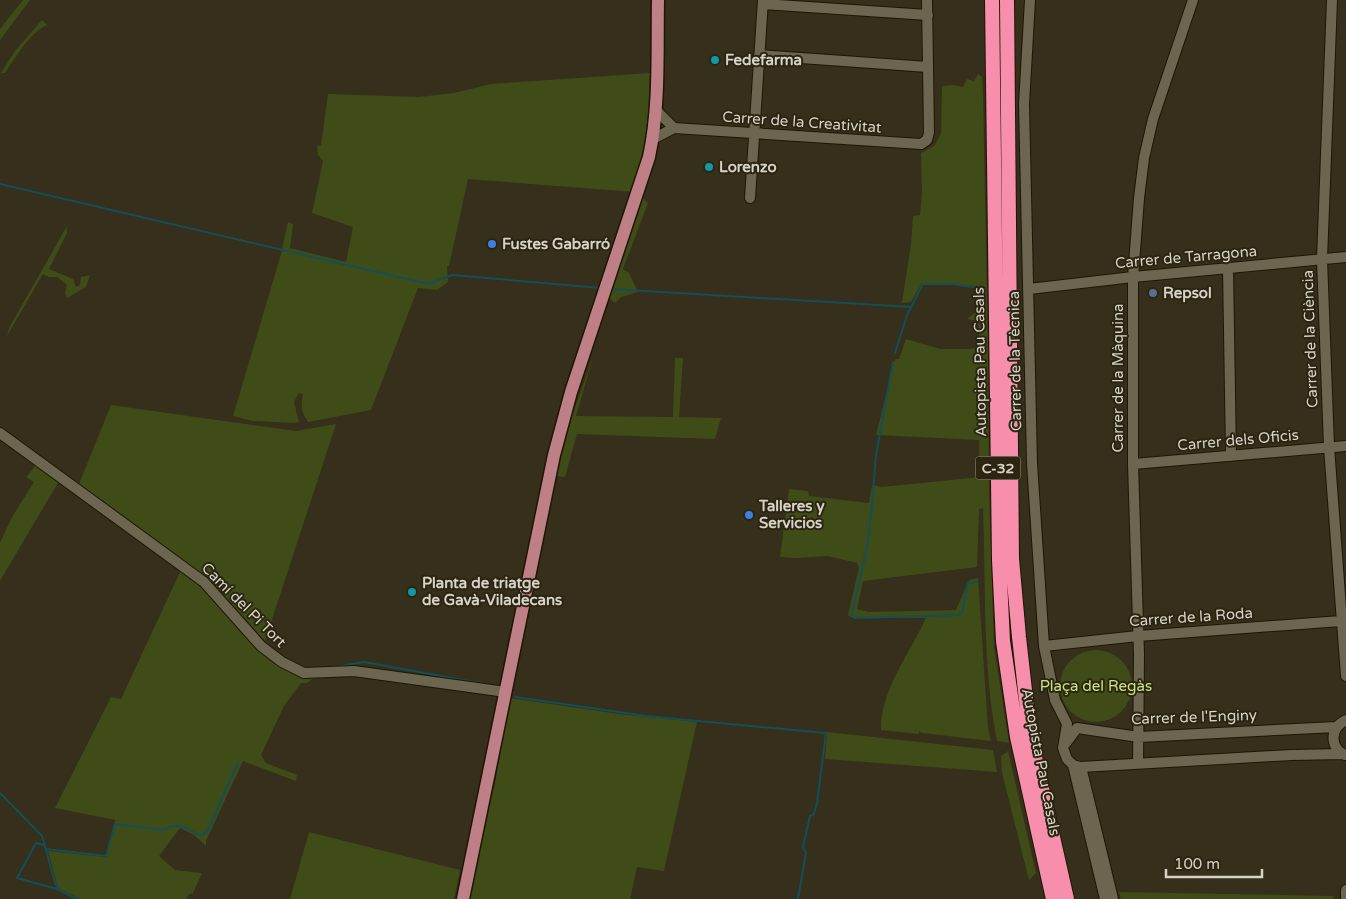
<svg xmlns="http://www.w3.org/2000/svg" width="1346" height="899" viewBox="0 0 1346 899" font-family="'Varela Round',sans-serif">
<rect width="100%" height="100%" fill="#352f1b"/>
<path fill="#3f4c17" d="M23,0H30L0,40V29Z
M42,20L47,25C29,33 16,57 5,73H1L15,51Z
M650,73L647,144L634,192L468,179L449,266H447L448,282L437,290L418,288L371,410L308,422C302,413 300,406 303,394L299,393L294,402L299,422L295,423L253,421L233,416L281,254L288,222L293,224L290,248L346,262L353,227L312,213L323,161L318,155L317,146L321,145L328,94L419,97L454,93L491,84Z
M978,74L982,77L983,95L988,349L989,490L994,647L1009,743L997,741C982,664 986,586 983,508L979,509L977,567L863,581L857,609L869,612L956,610L969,580L978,578L988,729L991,741L922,733L919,731V734L881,730C880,691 910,653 926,618L851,617L848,615L859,568L857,563L828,556L796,558L780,557L789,489L808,491L809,496L869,503L872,485L882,487L980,477L979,440L876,435L895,359H899L906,339L940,349H970L980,347L978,321L967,319L978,310L977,286L922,283L911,302L902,303L911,244L913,216L920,215L922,193L921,153L934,146L941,134L942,86L953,85L963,87L967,79L974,81Z
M643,198L648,203L623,269L629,273L638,292L621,297L615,303L609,298Z
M67,226V233L49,269L73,279L76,287L80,285L81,277L90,275L86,287L67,298L65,293L67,285L57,277H48L43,274L7,336L9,328Z
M593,357L576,416L673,417L675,358H683L679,417L721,418L715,439L577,434L565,477L556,476L571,419Z
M111,405L296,431L336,424L265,641L218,589L79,484Z
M27,457L59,481L0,581V543L12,517L34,482L26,477L34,468V465L28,461Z
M181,570C195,581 208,593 220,607C242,631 261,658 291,671C298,674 306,676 314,678L307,683H301L284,706L261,755L266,763L297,775L296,781L243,761L206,841V846L194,835L180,828L159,856L175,870L202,873L193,893L188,895L187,899H80L58,888L48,851L106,857L115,820L55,808L111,697L121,699Z
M1060 686a36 36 0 1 1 72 0a36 36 0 1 1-72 0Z
M510,698L619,714L697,722L664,871L637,867L630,899H468L495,784Z
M827,732L993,750L997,772L825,759Z
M1008,751L1036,873L1029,880L1002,773L1001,756Z
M309,832L460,870L454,899H290Z
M1119,892L1333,896V899H1121Z"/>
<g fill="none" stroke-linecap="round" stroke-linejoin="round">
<path stroke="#124f57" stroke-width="2" d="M0,184L428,284L452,275L600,288
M612,289L911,307
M895,353L907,315L923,284H953L979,288
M893,362L876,455L872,505L867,547L852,614L854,618L959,615L962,612L968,583L977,582
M335,667L364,662L496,686
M515,697L646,716L826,733L817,803L814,814L810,816L803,847L806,853L798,899
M0,793L42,836L57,889L77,899
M44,845L36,843L17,878L57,889
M46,849L106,856L115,824L165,830C177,820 189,830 201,836L208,830L238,762"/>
<g stroke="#1d1704" stroke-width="12">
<path id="minor" d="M1030,0L1024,104L1032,463L1044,646L1055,700L1067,724L1063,748
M1332,0L1322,259L1329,447L1346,676
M763,4L928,15
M759,55L928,67
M656,110L674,128
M653,139L674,128L921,144L927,140L929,133L927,0
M750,198L763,0
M1228,268L1231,456
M1029,289L1133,277L1346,257
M0,433L204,582L261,646L282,662L304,673L354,671L506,692
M1133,464L1346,446
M1044,646L1138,636L1341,621
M1066,743L1077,728L1139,737L1336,727
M1063,748L1067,759L1073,765L1105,899
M1345,755C1329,747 1330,728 1346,720
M1138,764L1139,654L1133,464V277L1139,198L1144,158L1153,119L1193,0
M1073,765L1081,767L1291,755L1342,754
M1081,767L1113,899
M1346,899V890"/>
</g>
<g stroke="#1d1704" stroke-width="15">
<path id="major" d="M463,899L554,455L571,392L649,157C660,106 657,52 658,0"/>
</g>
<g stroke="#1d1704" stroke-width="16">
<path id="highway" d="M992,0L999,560L1003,641L1017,737L1053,899
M1007,0L1012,559L1019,637L1030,735L1067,899"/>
</g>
<use href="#minor" stroke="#6c6650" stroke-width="10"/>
<use href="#major" stroke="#bf7f87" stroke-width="12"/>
<use href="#highway" stroke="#f78fac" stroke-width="14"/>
</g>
<g fill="#0f9aa8" stroke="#2b2512" stroke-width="2">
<circle cx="715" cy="60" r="5"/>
<circle cx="709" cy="167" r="5"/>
<circle cx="412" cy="592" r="5"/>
</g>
<g fill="#3f7fe0" stroke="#2b2512" stroke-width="2">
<circle cx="492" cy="244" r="5"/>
<circle cx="749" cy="515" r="5"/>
</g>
<circle fill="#5c6f8a" stroke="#2b2512" stroke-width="2" cx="1153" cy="293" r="5"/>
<g text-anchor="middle" stroke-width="4" stroke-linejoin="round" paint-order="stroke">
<rect fill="#2b2512" stroke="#a39f91" stroke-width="1" x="975.5" y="456.5" width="45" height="23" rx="4"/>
<g font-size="14" font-weight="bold" fill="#d6d3c7">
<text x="998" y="473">C-32</text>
</g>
<g font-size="15" font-weight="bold" fill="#d6d3c7" stroke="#2b2512" text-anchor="start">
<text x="725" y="65">Fedefarma</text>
<text x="719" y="172">Lorenzo</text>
<text x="502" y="249">Fustes Gabarró</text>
<text x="1163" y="298">Repsol</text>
<text x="759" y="511">Talleres y<tspan x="759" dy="17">Servicios</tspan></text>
<text x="422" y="588">Planta de triatge<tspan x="422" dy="17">de Gavà-Viladecans</tspan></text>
</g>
<g font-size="15" fill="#d6d3c7" stroke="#2b2512">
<text transform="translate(802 122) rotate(4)" y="5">Carrer de la Creativitat</text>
<text transform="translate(1186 257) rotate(-5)" y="5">Carrer de Tarragona</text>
<text transform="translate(1310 339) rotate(-92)" y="5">Carrer de la Ciència</text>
<text transform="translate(1015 361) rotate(-91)" y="5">Carrer de la Tècnica</text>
<text transform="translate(980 362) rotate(-91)" y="5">Autopista Pau Casals</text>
<text transform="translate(1118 378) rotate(-90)" y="5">Carrer de la Màquina</text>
<text transform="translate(1238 440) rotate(-5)" y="5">Carrer dels Oficis</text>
<text transform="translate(244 605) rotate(45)" y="5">Camí del Pi Tort</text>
<text transform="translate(1191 617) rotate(-4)" y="5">Carrer de la Roda</text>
<text transform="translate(1194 717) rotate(-2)" y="5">Carrer de l'Enginy</text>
<text transform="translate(1041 762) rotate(79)" y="5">Autopista Pau Casals</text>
</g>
<g font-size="15" fill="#c7e47f" stroke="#2b2512">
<text x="1096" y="691">Plaça del Regàs</text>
</g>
</g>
<path d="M1166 869v8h96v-8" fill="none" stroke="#d6d3c7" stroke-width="2.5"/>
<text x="1174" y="869" font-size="15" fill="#d6d3c7" stroke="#2b2512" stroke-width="4" paint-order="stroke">100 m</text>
</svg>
